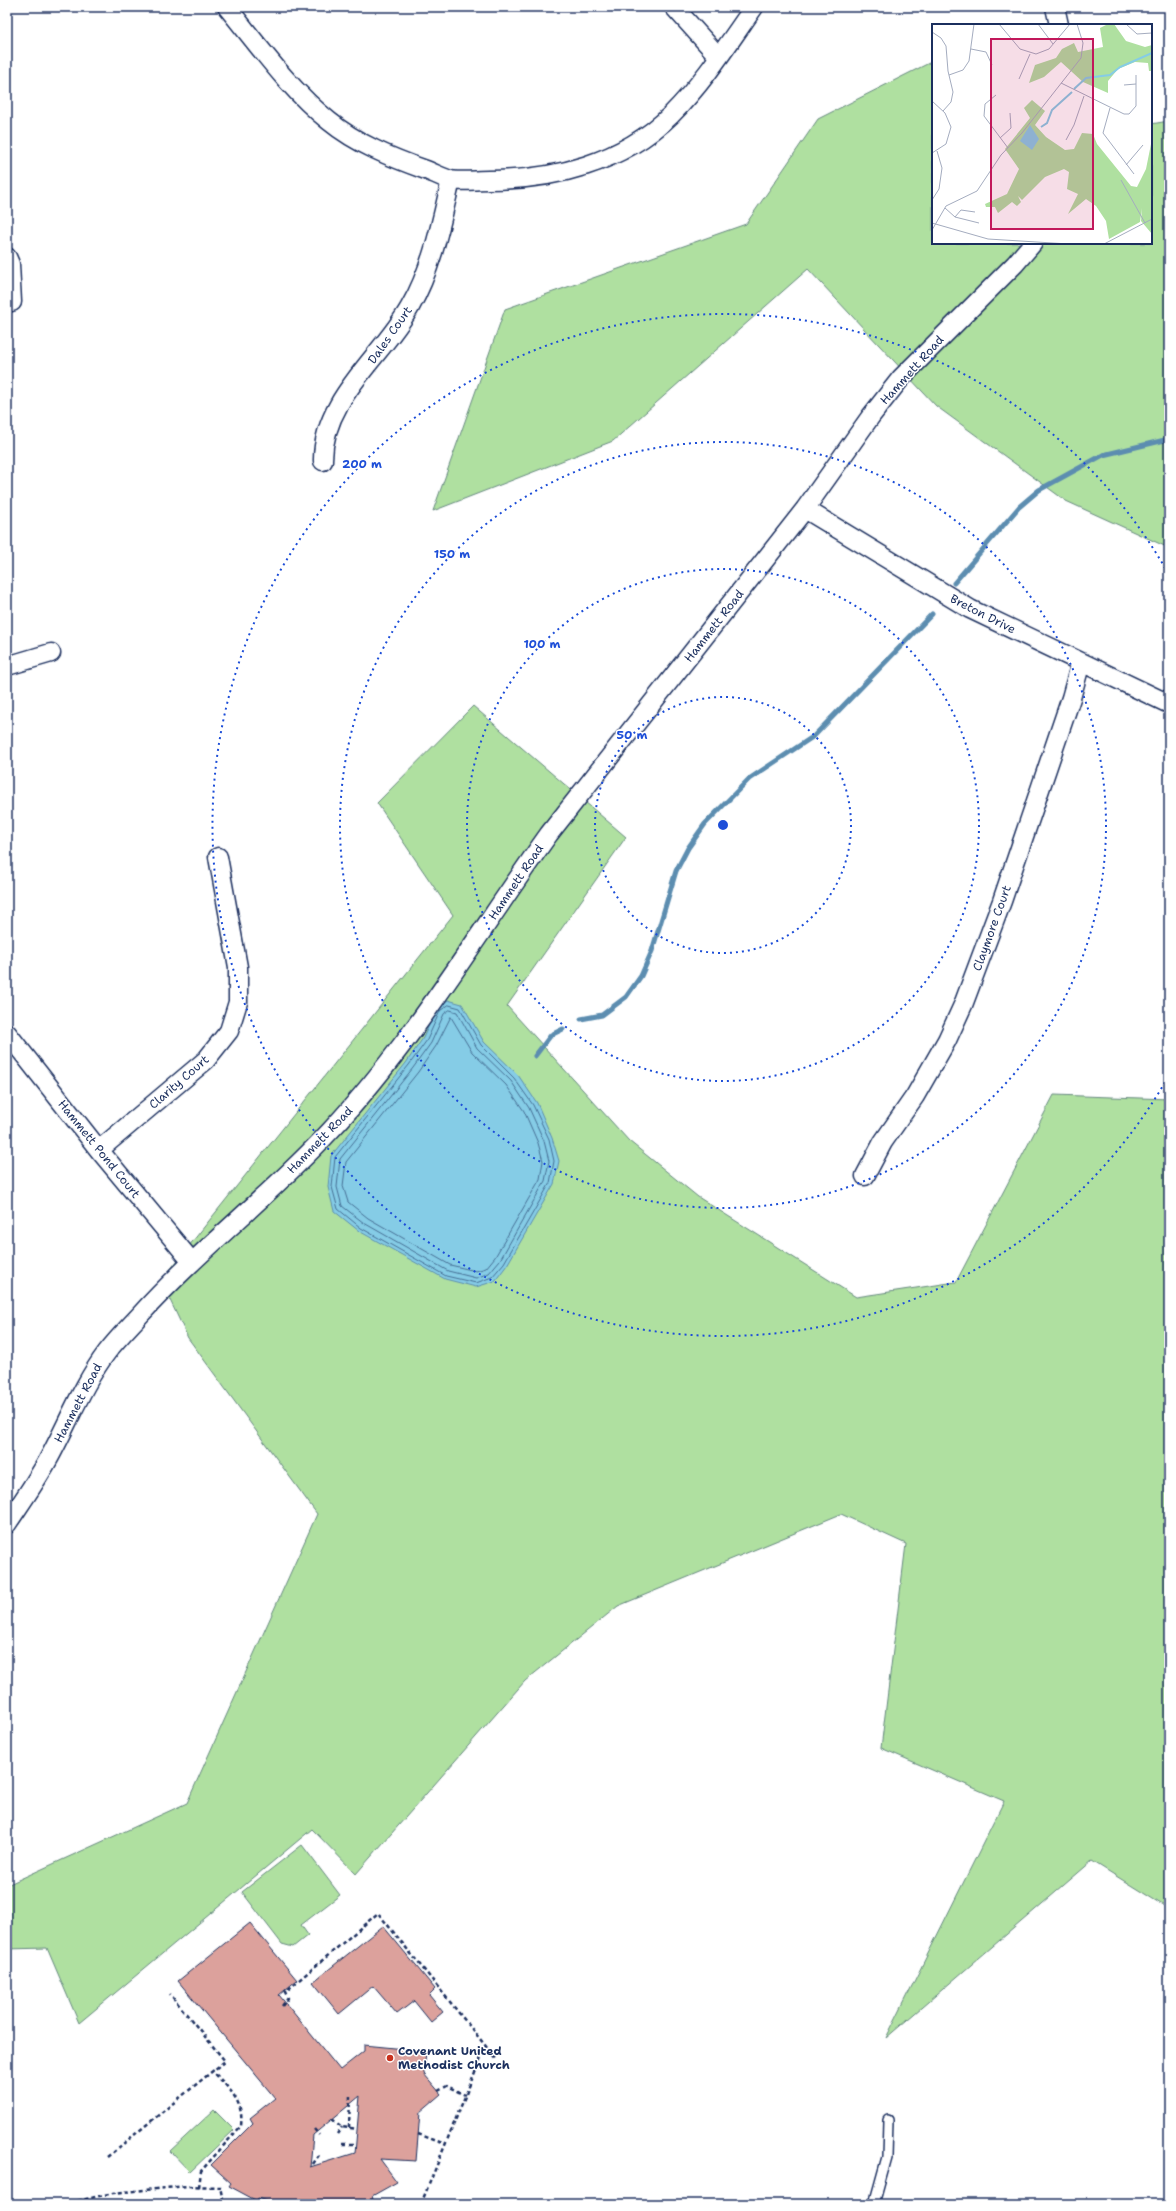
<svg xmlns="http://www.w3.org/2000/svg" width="1176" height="2211" viewBox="0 0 1176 2211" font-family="'Shantell Sans',sans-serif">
<rect width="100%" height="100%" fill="#fff"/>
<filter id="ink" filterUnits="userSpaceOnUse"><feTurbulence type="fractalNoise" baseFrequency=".025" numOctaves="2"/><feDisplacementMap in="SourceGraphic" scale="8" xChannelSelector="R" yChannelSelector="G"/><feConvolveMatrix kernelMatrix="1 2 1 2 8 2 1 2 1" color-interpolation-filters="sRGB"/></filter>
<g filter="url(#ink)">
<path fill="#afe0a0" stroke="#65887f" d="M933,61V243H1151V124L1169,121V548L1066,501L936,406L808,269L613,441L433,511L505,309L746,224L818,119Z
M473,706L626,837L507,1006L629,1141L698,1197L856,1297L956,1282L1054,1095L1169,1099V1909L1092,1861L886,2038L1004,1801L881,1748L906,1544L841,1514L618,1606L525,1681L356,1874L312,1829L79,2023L47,1948L7,1949V1885L187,1803L317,1514L188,1338L161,1281L453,915L377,803Z
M302,1845L340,1895L301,1925L308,1935L293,1947L282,1944L242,1892Z
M214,2110L234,2130L190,2172L170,2151Z"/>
<path fill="#85cce6" stroke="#5b8db0" d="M448,1000L462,1004L484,1042L518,1075L537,1103L552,1138L559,1161L554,1184L507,1265L495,1281L476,1287L445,1279L359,1231L334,1211L328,1187L331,1156L406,1063L423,1038L437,1008Z"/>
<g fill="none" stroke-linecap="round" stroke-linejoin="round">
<path stroke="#456e94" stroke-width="1" d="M449,1005L460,1008L481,1045L514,1078L533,1105L549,1139L554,1161L550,1183L504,1263L492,1277L476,1283L446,1276L361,1228L338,1209L332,1187L335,1157L409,1065L427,1040L440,1011Z
M450,1010L457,1012L477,1048L511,1081L529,1108L544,1141L549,1161L545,1181L500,1260L489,1273L476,1278L448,1271L364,1223L342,1206L337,1187L340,1159L413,1068L431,1043L444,1014Z
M451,1017L472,1052L506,1085L524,1111L538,1143L543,1161L540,1179L495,1257L486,1268L476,1271L450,1265L368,1218L348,1202L343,1186L346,1162L418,1072L436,1046Z"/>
<path stroke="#5b8db0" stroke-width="5" d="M954,583L1019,507L1039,490L1103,455L1169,439
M581,1019L602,1015L626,997L641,976L652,951L676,871L688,848L705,824L749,779L814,736L932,614
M535,1056L551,1035L563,1029"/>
</g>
<path fill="#dca19c" stroke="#1b2f5e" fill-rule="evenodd" d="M250,1923L297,1980L279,1995L340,2070L364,2051V2045L426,2051L424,2074L441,2094L420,2112L416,2161L380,2159L397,2182L372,2196L373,2199L359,2204H277L258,2198L257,2201L229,2186L231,2183L211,2165L253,2123L250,2118L275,2098L178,1981ZM360,2096L355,2153L310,2167L313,2135Z
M383,1926L435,1989L429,1995L443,2012L431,2022L414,2001L397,2014L373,1986L339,2014L313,1982Z"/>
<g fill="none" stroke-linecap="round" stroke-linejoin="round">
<g stroke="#1b2f5e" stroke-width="12">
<path id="service" d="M874,2204L887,2157L888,2120"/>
</g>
<g stroke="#1b2f5e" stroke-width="21">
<path id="minor" d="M227,7C259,46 289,89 329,121C357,144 392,158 426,170C434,173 443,178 451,180C462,182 476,180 488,180C554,180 622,163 671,115C703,83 728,44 754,7
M674,7L719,57
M1055,7L1059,25
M7,257L10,264L12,302
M323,461C322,399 382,357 410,307C432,269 441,223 451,180
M805,509L970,609L1169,704
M7,666L51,653
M7,1033L99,1150L192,1262
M99,1150L206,1060L229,1031L238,1002V967L218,857
M865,1176L883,1142L915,1096L947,1040L963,1005L1002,901L1071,698L1081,662
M7,1524C21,1503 36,1482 48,1460C68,1424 82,1385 107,1352C117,1339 129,1327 140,1315C200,1249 271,1195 331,1130C415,1040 478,933 549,834L805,509L871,416L901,378L1015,264L1033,243"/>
</g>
<path stroke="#1b2f5e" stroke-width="2.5" stroke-dasharray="4 3" stroke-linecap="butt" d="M282,2006L288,1998L285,1992L378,1913L497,2060
M438,2091L447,2086L465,2095
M332,2119L342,2127L357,2129
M349,2128L350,2095
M314,2129L319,2135
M337,2134L342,2127
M418,2134L445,2144
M342,2144H356
M107,2157L225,2061L170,1994
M313,2164L319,2155
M199,2187L201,2171L241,2126C244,2099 228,2089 212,2070
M64,2204L113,2193L187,2186L220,2187L223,2201L252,2204
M381,2204V2202L390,2204
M421,2204L486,2045"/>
<use href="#service" stroke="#fff" stroke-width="9"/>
<use href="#minor" stroke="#fff" stroke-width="18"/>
</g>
</g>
<g fill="none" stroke="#1d4ed8" stroke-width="2" stroke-dasharray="2 4">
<circle cx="723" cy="825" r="128"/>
<circle cx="723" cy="825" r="256"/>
<circle cx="723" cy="825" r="383"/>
<path d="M1168 1077A511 511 0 1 1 1168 573"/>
</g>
<circle fill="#c8321e" stroke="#fff" stroke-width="1.5" cx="390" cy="2058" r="4"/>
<g text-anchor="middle" stroke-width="3" stroke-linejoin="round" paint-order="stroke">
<g font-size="12" fill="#1b2f5e" stroke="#fff">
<text transform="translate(390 335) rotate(-55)" y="4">Dales Court</text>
<text transform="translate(912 370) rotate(-48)" y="4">Hammett Road</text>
<text transform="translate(983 614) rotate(27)" y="4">Breton Drive</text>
<text transform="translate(714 626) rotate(-52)" y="4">Hammett Road</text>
<text transform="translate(516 882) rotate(-56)" y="4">Hammett Road</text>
<text transform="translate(992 928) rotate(-70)" y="4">Claymore Court</text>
<text transform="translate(179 1082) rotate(-41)" y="4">Clarity Court</text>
<text transform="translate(320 1140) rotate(-46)" y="4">Hammett Road</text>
<text transform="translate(99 1149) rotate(51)" y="4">Hammett Pond Court</text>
<text transform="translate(78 1403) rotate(-62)" y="4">Hammett Road</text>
</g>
<g font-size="12" font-weight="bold" fill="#1b2f5e" stroke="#fff" text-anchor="start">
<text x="398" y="2055">Covenant United<tspan x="398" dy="14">Methodist Church</tspan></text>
</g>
</g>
<g transform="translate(932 24)">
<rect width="220" height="220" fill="#fff"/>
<path d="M176,0H182L194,17L213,23L220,21V47H217L216,39L203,38L186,45L176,57V69L151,58L129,38L112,53L97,59L103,41L124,34L130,25L142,19L146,28L171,23L168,4ZM100,76L113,87L103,101L114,113L133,126L142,125L150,109L161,110L165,120L199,162L205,163L214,145L220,115V210L209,197L210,184L208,198L177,215L174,197L164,182L154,175L136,190L146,170L135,165L137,148L132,145L113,153L90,176L86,172L89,178L85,182L80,178L66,189L63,183H54L53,180L75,170L87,145L73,125L98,94L92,84Z" fill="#afe0a0"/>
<path d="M98,101L107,115L100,126L88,117Z" fill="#85cce6"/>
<path fill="none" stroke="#85cce6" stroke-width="2" d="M142,65L154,54L178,51L188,43L220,29M109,103L115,99L120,86L140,68"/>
<path fill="none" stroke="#a4acbf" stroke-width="1" d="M67,0L88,25L104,30L117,25L138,0M106,0L121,20M194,0L205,10L220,9M0,8L9,14L14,22L16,47L21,68L19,78L11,87M39,25L54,28L60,41M17,51L31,46L37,37L42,0M87,55L98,30M129,59L192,90H197L204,82V51M192,61L204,60M64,71L53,80L52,92L76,124M0,77L13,89L19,103L14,120L0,129M178,84L171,109L202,150M68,114L79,104L78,89M134,116L142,101L152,72M194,141L211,121M189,156L213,199M0,176L7,165L10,144L5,127M13,184L23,193L47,199M23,193L29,186L43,188M0,199L56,215L137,220M0,206L14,182L45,167L69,131L90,109L149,34L151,19L145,0M172,220L220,195"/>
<path fill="#c2185b" fill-opacity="0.15" stroke="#c2185b" stroke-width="2" d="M59,15H161V205H59Z"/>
<rect width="220" height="220" fill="none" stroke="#1b2f5e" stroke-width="2"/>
</g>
<circle cx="723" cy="825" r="6" fill="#1d4ed8" stroke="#fff" stroke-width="2"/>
<g font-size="12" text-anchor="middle" font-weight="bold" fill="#1d4ed8" stroke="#fff" stroke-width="3" stroke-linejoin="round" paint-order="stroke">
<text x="362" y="468">200 m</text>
<text x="452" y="558">150 m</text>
<text x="542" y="648">100 m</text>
<text x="632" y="739">50 m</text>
</g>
<rect width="1176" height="2211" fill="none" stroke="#fff" stroke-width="24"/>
<rect x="12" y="12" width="1152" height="2187" fill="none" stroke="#1b2f5e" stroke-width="1.5" filter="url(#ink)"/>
</svg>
